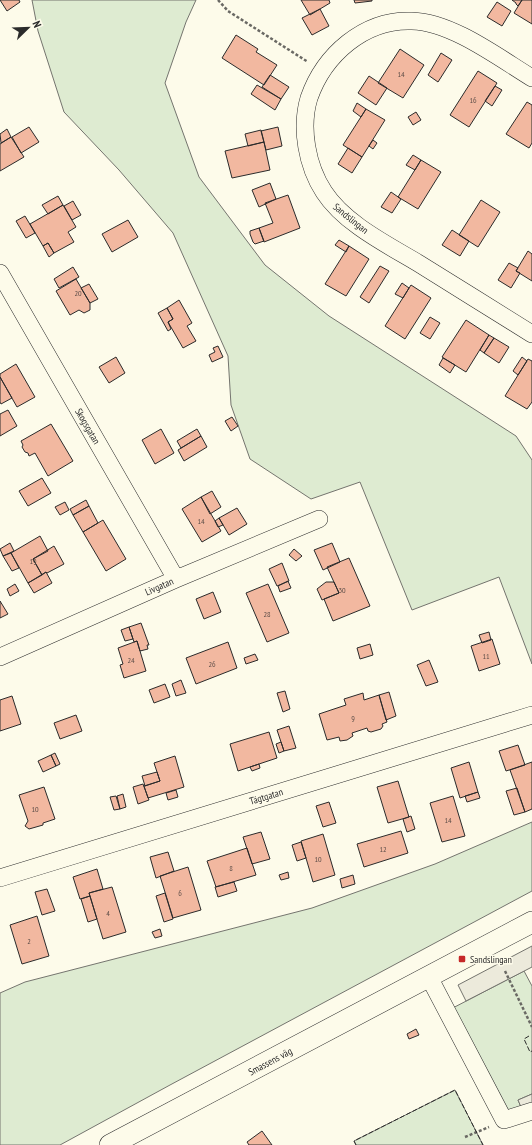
<svg xmlns="http://www.w3.org/2000/svg" width="532" height="1145" viewBox="0 0 532 1145" font-family="'PT Sans Narrow',sans-serif">
<rect width="100%" height="100%" fill="#fdfbea"/>
<path fill="#deebd1" stroke="#74746e" d="M32,0H196L186,22L165,83L199,177L265,265L329,316L516,436L532,460V664L499,577L412,610L360,482L311,499L250,459L231,405L228,356L173,233L119,170L64,112L38,31Z
M532,822V891L170,1085L60,1145H0V993L25,982L312,908L435,864Z
M524,971L532,986V1094L518,1100L524,1114L504,1120L447,1011Z
M455,1090L483,1145H356L354,1141Z"/>
<path fill="#eceadb" stroke="#74746e" d="M532,946V967L466,1001L458,985Z
M532,1094V1110L524,1114L518,1100Z"/>
<path fill="#f2b8a0" stroke="#2b2b2b" d="M0,0H19L20,2L7,11Z
M301,0H329L330,3L310,15Z
M354,0H372V1L355,3Z
M512,0H522L518,6L516,4V3Z
M522,0H532V24L514,13Z
M497,2L511,11L502,26L487,17Z
M320,9L329,26L312,35L302,18Z
M236,35L258,49L256,52L277,65L264,85L222,58Z
M400,49L424,65L403,98L378,83Z
M441,53L452,60L438,82L428,75Z
M478,71L497,83L469,127L450,115Z
M270,75L289,87L281,99L262,87Z
M369,76L387,88L376,105L358,93Z
M257,85L281,99L275,110L251,94Z
M495,86L502,90L492,106L485,101Z
M527,102L532,105V143L529,148L506,134Z
M357,103L366,109L361,117L353,111Z
M366,109L385,120L362,157L343,145Z
M416,112L421,120L413,125L408,117Z
M29,127L39,142L21,153L12,137Z
M278,127L282,146L266,150L261,131Z
M7,129L11,137L1,143L0,134Z
M261,130L264,142L248,146L245,134Z
M11,137L24,157L0,171V144Z
M373,140L377,143L373,149L369,146Z
M264,142L270,170L232,178L225,151Z
M348,148L362,157L352,173L338,164Z
M413,155L421,160L415,170L406,165Z
M421,160L441,172L418,209L398,197Z
M270,183L276,199L259,207L252,190Z
M391,192L401,199L392,213L381,207Z
M288,195L300,228L264,242L259,228L273,223L265,203Z
M58,196L63,205L48,214L42,205Z
M481,200L500,212L478,247L459,235Z
M73,201L81,215L72,220L64,206Z
M63,205L76,227L68,232L74,242L54,253L48,243L43,246L30,224Z
M25,216L35,233L26,238L16,221Z
M128,220L138,237L112,252L102,234Z
M259,228L264,241L255,244L253,242L250,234V231Z
M452,230L469,241L460,256L442,245Z
M339,240L349,246L346,252L335,245Z
M48,243L54,253L49,257L43,246Z
M349,246L369,259L346,296L325,284Z
M528,251L532,254V281L516,271Z
M509,263L518,268L516,271L520,273L511,288L498,280Z
M380,266L389,271L369,303L360,297Z
M73,267L79,277L59,288L54,279Z
M76,279L90,303V310L84,313L79,310L70,315L56,291Z
M402,283L409,288L403,298L395,294Z
M89,284L98,299L90,303L81,288Z
M411,285L431,298L405,339L385,326Z
M179,300L192,323L187,326L196,341L183,348L168,322L173,319L167,308Z
M167,308L173,319L168,322L171,329L168,331L158,313Z
M430,317L440,323L430,339L420,333Z
M466,320L489,335L466,372L442,357Z
M489,335L494,338L484,353L480,350Z
M494,338L509,347L499,363L484,353Z
M218,346L223,357L212,362L209,355L215,352L213,348Z
M116,357L125,373L109,383L99,367Z
M522,357L527,361L518,375L513,371Z
M443,358L455,365L450,373L439,365Z
M528,359L532,361V402L527,409L505,396Z
M16,364L35,397L17,407L0,377V374Z
M0,377L12,398L1,404L0,402Z
M8,410L17,426L0,436V414Z
M232,417L238,426L231,431L225,421Z
M51,424L73,461L48,476L35,453L29,456L28,453L25,452L22,447L23,445L21,441Z
M161,429L174,453L155,464L142,440Z
M197,429L201,436L181,448L177,441Z
M201,436L207,447L184,461L178,450Z
M42,478L51,493L28,506L19,491Z
M212,491L221,507L210,514L201,497Z
M201,497L221,531L202,542L182,509Z
M86,500L89,506L73,515L70,509Z
M65,502L69,510L60,515L55,507Z
M89,506L98,523L83,532L73,515Z
M237,508L247,524L229,535L219,518Z
M219,518L223,525L218,527L215,521Z
M103,520L126,559L106,571L83,532Z
M40,536L48,551L33,559L42,575L28,583L11,553Z
M10,543L14,551L3,556L0,549Z
M332,543L340,562L323,570L314,550Z
M54,546L64,564L47,573L46,572L42,575L33,559Z
M294,549L302,556L296,561L289,555Z
M11,553L19,568L12,571L3,556Z
M349,558L370,606L333,621L324,599L339,593L327,567Z
M282,563L289,581L277,586L269,569Z
M46,572L52,583L34,593L28,583Z
M288,581L291,588L280,592L278,586Z
M326,582H334L339,593L322,600L317,589Z
M15,584L19,591L10,596L7,589Z
M268,584L289,633L267,642L246,593Z
M213,592L221,612L204,619L196,599Z
M0,601L8,614L0,618Z
M141,623L149,645H147L148,649L140,651L137,641L134,642L129,627Z
M129,627L133,639L125,641L121,630Z
M489,632L491,640L482,643L479,635Z
M492,639L500,664L479,671L471,646Z
M137,641L146,671L124,678L120,665L123,664L118,648Z
M228,642L237,668L196,684L186,658Z
M370,644L373,655L360,659L357,648Z
M255,654L258,660L246,664L244,658Z
M429,660L438,682L426,686L417,665Z
M181,680L186,693L176,696L172,684Z
M165,684L170,697L154,703L149,690Z
M285,691L290,709L283,712L277,693Z
M389,692L396,716L386,720L379,695Z
M363,693L364,700L379,695L387,722L382,724L383,726L381,729L371,732L368,731L367,728L352,733L353,736L347,740L340,741L339,737L327,740L319,714L346,705L344,699Z
M12,696L21,724L0,731V700Z
M76,715L82,731L60,739L54,723Z
M289,726L296,748L284,751L277,730Z
M269,732L277,758L238,771L230,744Z
M281,742L284,751L279,753L276,744Z
M518,745L525,765L506,771L499,751Z
M55,753L60,764L56,766L51,755Z
M51,755L56,766L43,772L38,761Z
M175,756L184,787L148,798L144,786L160,781L154,763Z
M469,762L478,792L460,798L451,768Z
M532,762V809L525,812L510,770Z
M259,764L260,768L252,771L250,767Z
M157,772L160,781L145,786L142,776Z
M398,781L409,817L388,823L377,787Z
M143,784L149,800L138,804L133,787Z
M44,787L55,819L43,823V825L29,829L25,826L28,821L19,795Z
M517,788L525,812L514,815L506,791Z
M176,790L178,797L168,800L166,793Z
M478,792L480,798L467,802L465,796Z
M123,794L126,807L120,809L117,796Z
M116,796L120,809L114,810L110,797Z
M453,796L465,836L442,842L430,803Z
M329,802L336,823L323,827L316,806Z
M411,816L415,829L407,832L403,819Z
M401,831L408,853L364,867L357,844Z
M261,832L270,859L252,864L243,837Z
M323,834L335,875L313,882L301,841Z
M301,842L306,858L297,861L292,845Z
M247,848L256,875L216,887L207,861Z
M168,852L174,871L156,878L150,857Z
M188,867L201,910L173,918L160,876Z
M97,869L103,889L89,893L90,896L80,899L73,877Z
M288,872L289,878L281,880L279,875Z
M353,875L355,884L342,888L340,879Z
M234,882L237,891L218,897L215,887Z
M112,887L126,932L103,939L89,893Z
M47,889L55,911L42,915L35,892Z
M165,893L173,919L164,922L156,896Z
M90,896L97,919L88,922L81,899Z
M37,916L49,956L22,964L10,925Z
M160,929L162,936L155,938L152,932Z
M416,1029L419,1035L409,1039L407,1034Z
M262,1131L272,1145H249L247,1142Z"/>
<g fill="none" stroke-linecap="round" stroke-linejoin="round">
<g stroke="#2b2b2b" stroke-width="18">
<path id="minor" d="M532,78C499,58 452,22 412,21C364,19 324,55 309,98C300,128 307,166 324,192C344,223 386,244 418,263C456,287 494,310 532,334
M0,273L176,579
M0,657L176,579L319,519
M0,878L532,715
M429,977L504,1120L532,1111"/>
</g>
<g stroke="#2b2b2b" stroke-width="22">
<path id="tertiary" d="M110,1145L532,922"/>
</g>
<path stroke="#6a6964" stroke-width="2.5" stroke-dasharray="3 2" stroke-linecap="butt" d="M218,0L228,11L308,62
M505,971L532,1027
M465,1137L489,1127"/>
<use href="#minor" stroke="#fdfbea" stroke-width="17"/>
<use href="#tertiary" stroke="#fdfbea" stroke-width="21"/>
<path stroke="#2b2b2b" stroke-width="1" stroke-dasharray="5 2" stroke-linecap="butt" d="M529,1036L524,1039L530,1052L532,1051
M356,1145L354,1141L455,1090L483,1145"/>
</g>
<rect fill="#c62828" stroke="#fdfbea" stroke-width="1.5" x="458" y="955" width="8" height="8" rx="2"/>
<g text-anchor="middle" stroke-width="3" stroke-linejoin="round" paint-order="stroke">
<g font-size="8" fill="#5d4e48">
<text x="401" y="77">14</text>
<text x="473" y="103">16</text>
<text x="78" y="296">20</text>
<text x="201" y="524">14</text>
<text x="33" y="564">19</text>
<text x="342" y="593">30</text>
<text x="267" y="617">28</text>
<text x="486" y="659">11</text>
<text x="131" y="663">24</text>
<text x="212" y="667">26</text>
<text x="353" y="721">9</text>
<text x="35" y="812">10</text>
<text x="448" y="823">14</text>
<text x="383" y="852">12</text>
<text x="318" y="862">10</text>
<text x="231" y="871">8</text>
<text x="180" y="896">6</text>
<text x="108" y="916">4</text>
<text x="29" y="944">2</text>
</g>
<g font-size="10" fill="#2b2b2b" stroke="#fdfbea">
<text transform="translate(351 218) rotate(39)" y="4">Sandslingan</text>
<text transform="translate(88 426) rotate(60)" y="4">Skogsgatan</text>
<text transform="translate(159 586) rotate(-24)" y="4">Livgatan</text>
<text transform="translate(266 796) rotate(-17)" y="4">Tägtgatan</text>
<text transform="translate(270 1061) rotate(-28)" y="4">Smassens väg</text>
</g>
<g font-size="10" fill="#2b2b2b" stroke="#fdfbea" text-anchor="start">
<text x="470" y="963">Sandslingan</text>
</g>
</g>
<g transform="translate(28 28) rotate(67)" stroke="#fdfbea" stroke-width="3" paint-order="stroke">
<path d="M0-3L7 15L0 10L-7 15Z" fill="#2b2b2b"/>
<text y="-6" font-size="11" font-weight="bold" text-anchor="middle" fill="#2b2b2b">N</text>
</g>
</svg>
